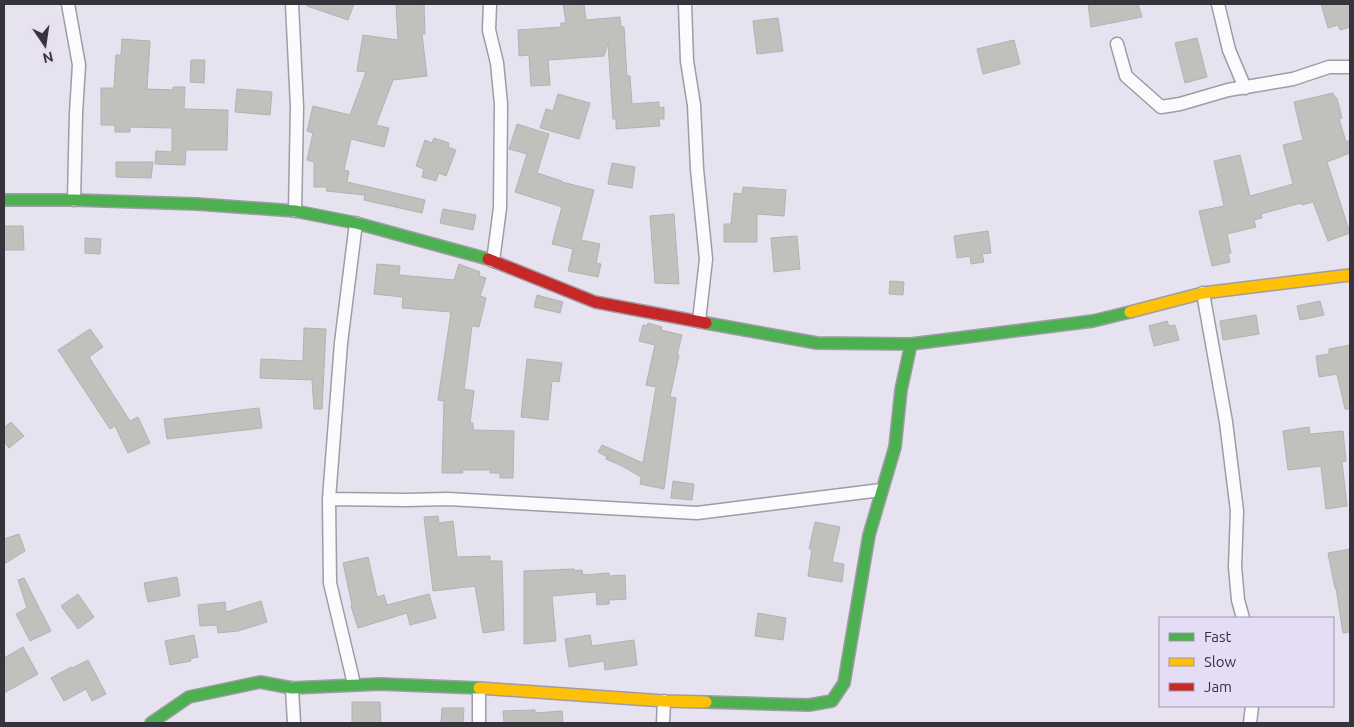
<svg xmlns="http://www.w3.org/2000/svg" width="1354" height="727" viewBox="0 0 1354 727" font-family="Ubuntu,sans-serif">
<rect width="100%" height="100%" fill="#e6e2ef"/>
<path fill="#c0c1bc" stroke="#b2b2b3" d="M307,4H354L348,20L307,6Z
M396,4H424L425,34H422L427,76L393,80L376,125L389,128L384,147L351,139L344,170L349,171L347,182L425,200L422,213L364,200L365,195L326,191L327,187H314V162L307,160L313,133L307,131L313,106L350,115L366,72L357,71L363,35L398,40Z
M563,4H584L586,20L620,17L621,27H624L627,76H630L632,104L659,102V108L664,107V119H659L660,126L616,129V119H613L608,43L604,56L548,60L550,85L531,86L529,55L519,56L518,30L561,27V23H566Z
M1088,4H1138L1142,17L1091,27Z
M1321,4H1350V27L1340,30L1338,25L1328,28Z
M778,18L783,51L757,54L753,21Z
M1197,38L1207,77L1185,83L1175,43Z
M122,39L150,41L147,89L173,90V87H185L184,109L228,110L227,150H186L185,165L155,164L156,151L172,152V128L130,127V132H115V125H101V88H114L116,55H121Z
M1014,40L1020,64L983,74L977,49Z
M191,60H205L204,83L190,82Z
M237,89L272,92L270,115L235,112Z
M1333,93L1335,98H1337L1342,118L1339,119L1346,142L1350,140V153L1327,162L1350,233L1328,241L1313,202L1302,205L1301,203L1261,214L1262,218L1254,220L1256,227L1227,234L1231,253L1228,254L1230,262L1212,266L1199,211L1224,206L1214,161L1240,155L1250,196L1293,184L1283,145L1303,140L1294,102Z
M558,94L590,103L579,139L540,128L546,109L553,111Z
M517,124L549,134L537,173L562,181V182L594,190L581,240L600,244L596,263L601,264L598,277L568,271L573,249L552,244L562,207L515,192L527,154L509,149Z
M434,138L449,143L448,147L456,150L446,176L439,173L436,181L422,177L424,169L416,166L425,140L432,143Z
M116,162H153L151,178L116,177Z
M612,163L635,167L632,188L608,184Z
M743,187L786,190L784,216L757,214V242H724V224H731L734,193L742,194Z
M443,209L476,215L473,230L440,223Z
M674,214L679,284L655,283L650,216Z
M4,226H23L24,250H4Z
M988,231L991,253L982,254L984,262L971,264L970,256L957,258L954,236Z
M797,236L800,269L774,272L771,238Z
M85,238L101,239L100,254L85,253Z
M377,264L400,266L399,275L454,280L459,264L480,272L479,276L486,278L480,296L486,298L479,327L472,326L464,389L474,391L470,423H473V430L514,431L513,478H500V473H490V470H462L463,473H442L444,401L438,400L451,312L402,308L403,297L374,294Z
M890,281L904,282L903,295L889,294Z
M537,295L563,302L560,313L534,307Z
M1320,301L1324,315L1300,320L1297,306Z
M1256,315L1259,334L1223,340L1220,321Z
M1167,321L1169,326L1175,325L1179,340L1154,346L1149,326Z
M648,323L662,327L661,330L682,335L677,355H679L670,397L676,398L664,489L640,484L641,477L622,466L606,459L607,457L598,452L602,445L643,463L656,387L646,385L655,345L639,341L643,325L647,326Z
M304,328L326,329L322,409H314L312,380L260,378L261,359L303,361Z
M90,329L103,347L89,357L130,421L138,417L150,443L128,453L115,426L110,429L58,350Z
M1350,345V409H1345L1337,374L1319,377L1316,356L1329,354V349Z
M527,359L562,363L559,382L552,381L548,420L521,417Z
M259,408L262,428L167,439L164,419Z
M11,422L24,436L9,448L4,442V428Z
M1309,427L1310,434L1343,431L1346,461L1342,462L1347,506L1326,509L1321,466L1288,470L1283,431Z
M673,481L694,484L692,500L671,498Z
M438,516L439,523L453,521L457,557L490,556V561H502L504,630L483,633L475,586L433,591L424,517Z
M815,522L840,527L832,562L844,564L842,582L808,576L812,549H809Z
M19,534L25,551L4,564V539Z
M1350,549V632L1343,633L1336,588H1335L1328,553Z
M368,557L377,597L384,595L387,605L429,594L436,618L410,625L407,613L358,628L351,606L352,605L343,563Z
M574,569V571L582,570L583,575L609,573V576L625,575L626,599L609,600V604L597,605L596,592L552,596L556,641L524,644V571Z
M177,577L180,596L148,602L144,583Z
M24,578L51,631L30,641L16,614L27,608L18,580Z
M78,594L94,617L78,629L61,606Z
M261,601L267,622L238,631L218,633L217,625L200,626L198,605L225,602L226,612Z
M758,613L786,618L783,640L755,636Z
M194,635L198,657L190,659L191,661L170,665L165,641Z
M590,635L592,646L634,640L637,665L605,670L604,661L569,667L565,639Z
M23,647L38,674L4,693V658Z
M88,660L106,694L92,701L86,689L64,701L51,678L71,667L72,668Z
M352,702H380L381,723H352Z
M442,708H464L463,723H441Z
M535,710V713L562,711L563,723H504L503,711Z"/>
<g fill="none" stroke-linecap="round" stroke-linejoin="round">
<g stroke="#9f9ca5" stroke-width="15">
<path id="street" d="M68,4L79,65L76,113L74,200
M292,4L297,107L295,211
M490,4L489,30L497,63L501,104L500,208L493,261
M685,4L687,61L694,105L697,169L706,259L699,321
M1218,4L1229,50L1245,88
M1117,44L1126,76L1161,107L1180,104L1228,90L1293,79L1329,67H1350
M1203,293L1226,422L1237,511L1235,567L1238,600L1243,618
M329,499L406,500L448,499L697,513L881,490
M354,684L330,583L329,499L341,343L356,223
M292,688L294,723
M479,689V723
M663,723L664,701
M1250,723L1252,706"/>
</g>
<g stroke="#9f9ca5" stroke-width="14">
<path id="fast" d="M4,200H74L197,204L295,211L356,223L488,259
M706,323L817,343L911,344L1093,321L1130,312
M706,702L809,705L832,701L844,683L869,535L895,447L901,390L911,344
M151,723L189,697L260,682L292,688L380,684L479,688"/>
</g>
<g stroke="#9f9ca5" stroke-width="14">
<path id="slow" d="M1130,312L1203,293L1350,275
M479,688L664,701L706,702"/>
</g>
<g stroke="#9f9ca5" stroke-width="14">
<path id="jam" d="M488,259L595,302L706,323"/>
</g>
<use href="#street" stroke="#fbfbfd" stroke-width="12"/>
<use href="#fast" stroke="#4caf50" stroke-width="11"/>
<use href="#slow" stroke="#ffc107" stroke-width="11"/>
<use href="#jam" stroke="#c62828" stroke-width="11"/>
</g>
<rect width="1354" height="727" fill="none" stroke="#36333c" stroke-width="10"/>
<rect x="1159" y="617" width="175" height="90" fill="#e5dcf5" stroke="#9f98ab"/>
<rect x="1169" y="633" width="25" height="8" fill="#4caf50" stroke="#9f98ab"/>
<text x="1204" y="642" font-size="15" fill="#36333c">Fast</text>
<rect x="1169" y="658" width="25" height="8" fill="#ffc107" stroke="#9f98ab"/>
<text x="1204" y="667" font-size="15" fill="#36333c">Slow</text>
<rect x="1169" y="683" width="25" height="8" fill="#c62828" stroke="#9f98ab"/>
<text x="1204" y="692" font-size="15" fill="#36333c">Jam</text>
<g transform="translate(45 45) rotate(167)" stroke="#e5dcf5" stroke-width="4" paint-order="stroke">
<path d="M0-4L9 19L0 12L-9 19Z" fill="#36333c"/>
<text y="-8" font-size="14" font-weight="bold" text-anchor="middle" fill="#36333c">N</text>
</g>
</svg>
